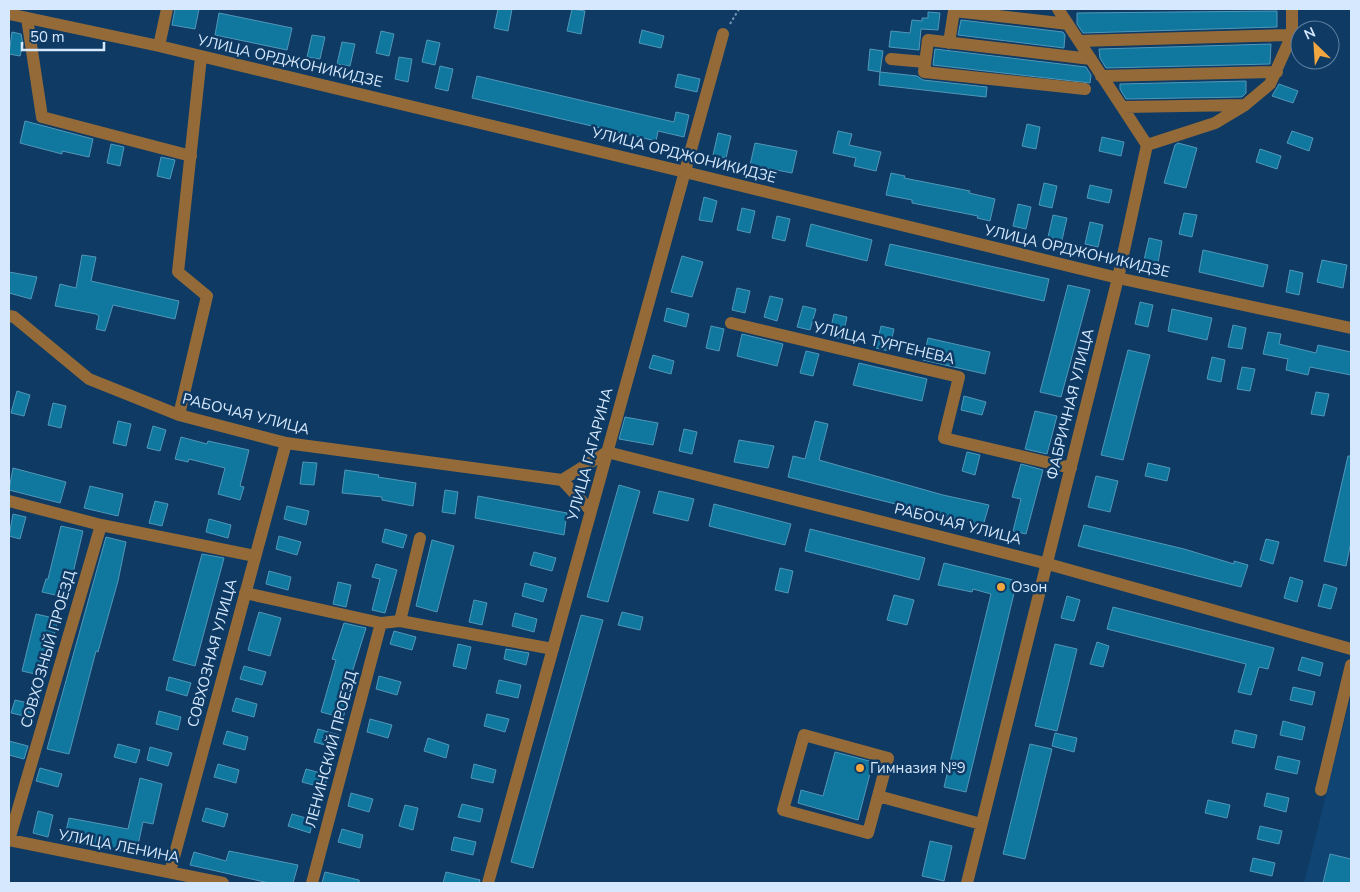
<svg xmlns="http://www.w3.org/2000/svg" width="1360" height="892" viewBox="0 0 1360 892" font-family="'Nunito Sans',sans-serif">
<rect width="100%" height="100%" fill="#0e3a64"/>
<path fill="#104473" d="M1351,695V883H1304Z"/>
<path fill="#10779e" stroke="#5197b8" d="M175,9H199L195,29L172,25Z
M498,9H512L508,31L494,28Z
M572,9L585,11L581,34L567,31Z
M1277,11V27L1083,33L1077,24V13Z
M928,12L940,13L938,30L921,29L919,50L889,47L891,31L910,33L912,20L922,21V18H928Z
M219,13L292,28L287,50L215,35Z
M961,20L1063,32L1065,35L1064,48L958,35Z
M642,30L664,36L661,48L639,43Z
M381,31L394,34L389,56L376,53Z
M12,32L21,34L23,44L20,56L9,54Z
M312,35L325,37L320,59L307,57Z
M427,40L440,43L435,65L422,62Z
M342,42L355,44L350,66L337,64Z
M1271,44L1270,64L1106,68L1100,58L1099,49Z
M870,49L883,51L880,72L868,70Z
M935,49L1086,67L1091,75L1090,83L933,65Z
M399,57L412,59L408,82L395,79Z
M440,66L453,69L448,91L435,88Z
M880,72L917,76L923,80L987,87L986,97L879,85Z
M678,74L700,79L697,92L675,87Z
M477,76L674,122L676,112L689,115L684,137L658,131L656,141L472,98Z
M1246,81V93L1242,97L1126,99L1120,89V84Z
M1279,84L1298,91L1293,103L1272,96Z
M25,121L93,139L89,157L62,151V154L20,143Z
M1027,124L1040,127L1036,149L1022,146Z
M838,131L852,134L849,145L881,152L876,171L854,166L856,158L833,153Z
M1292,131L1313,138L1309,151L1287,143Z
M718,133L731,136L726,158L713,155Z
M1102,137L1124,142L1121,156L1099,151Z
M755,143L797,151L792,173L750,165Z
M1178,143L1197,148L1186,188L1164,183L1175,145Z
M111,144L124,147L120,166L107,163Z
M1260,149L1281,156L1277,169L1256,162Z
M161,157L175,160L170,179L157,176Z
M891,173L905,176L904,178L970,191L969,193L995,199L990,221L977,218L978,216L912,203V200L886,195Z
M1044,183L1057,186L1052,208L1039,205Z
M1090,185L1112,190L1109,203L1087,198Z
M704,197L717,201L712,222L699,220Z
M1018,204L1031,207L1026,229L1013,226Z
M742,208L755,211L750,233L737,230Z
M1184,213L1197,215L1192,237L1179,234Z
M1053,215L1067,218L1062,240L1048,237Z
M777,216L790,219L785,241L772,238Z
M1090,222L1103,225L1098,247L1085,244Z
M811,224L872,240L867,261L806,246Z
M1149,238L1162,241L1158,263L1144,260Z
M890,244L1049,279L1044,301L885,265Z
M1203,250L1268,265L1263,287L1199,272Z
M82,255L96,257L91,281L179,301L175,319L113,305L105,331L96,329L99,316L96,314L55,306L60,284L76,288Z
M682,256L703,262L692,297L671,292Z
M1322,260L1347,265L1343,288L1317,282Z
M1290,270L1303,273L1299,295L1286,292Z
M9,272L37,277L31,299L9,293Z
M1068,285L1090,290L1061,397L1040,392Z
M737,288L750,291L745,313L732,310Z
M770,296L783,299L777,321L764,317Z
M1140,302L1153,305L1148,327L1135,324Z
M803,306L816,309L810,330L797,327Z
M667,308L689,314L686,327L664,321Z
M1172,309L1212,318L1207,340L1168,331Z
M834,314L847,317L842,339L829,336Z
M1233,325L1246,328L1242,349L1228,347Z
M711,326L724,329L719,351L706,348Z
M881,326L894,329L889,351L876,348Z
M1268,332L1281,334L1279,344L1316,353L1318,345L1351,352V375L1310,367L1308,375L1286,370L1288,359L1263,354Z
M742,334L783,344L777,366L737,356Z
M928,338L990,352L985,374L923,360Z
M1128,350L1150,355L1123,460L1101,455Z
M806,351L819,354L813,376L800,373Z
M653,355L674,361L671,374L649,368Z
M1212,357L1225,360L1221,382L1207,379Z
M859,363L927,379L922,401L853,385Z
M1242,367L1255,369L1250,391L1237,389Z
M17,391L30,395L24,416L11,413Z
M1316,392L1329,394L1324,416L1311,414Z
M964,396L986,402L982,415L961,410Z
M53,403L66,406L61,428L48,425Z
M1035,411L1057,416L1047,454L1025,449Z
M625,417L658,423L653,445L619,439Z
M118,421L131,424L126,446L113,443Z
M815,421L828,424L819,460L943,495L989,505L983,526L788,477L793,456L805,459Z
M153,426L166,430L160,451L147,448Z
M684,429L697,432L692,454L679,451Z
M181,437L207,444L208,441L249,450L240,486L244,487L240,500L218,494L225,468L189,459L188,462L175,459Z
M739,440L774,446L768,468L734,462Z
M967,452L980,455L975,475L962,471Z
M1348,456H1351V542L1346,566L1324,561Z
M303,462L317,463L314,485L300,484Z
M1148,463L1170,468L1167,481L1145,476Z
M1021,464L1043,470L1026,534L1013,531L1021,499L1012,497Z
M13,468L66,482L60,503L9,490Z
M345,470L379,475L378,477L416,483L413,506L382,500V497L342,493Z
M1096,476L1118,481L1110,512L1088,507Z
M619,485L640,491L608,602L587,597Z
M90,486L123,494L118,516L84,508Z
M445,490L458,492L455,514L442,512Z
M659,491L694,499L688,521L653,513Z
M478,496L567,513L564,535L475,518Z
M155,501L168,504L162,526L149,523Z
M714,504L791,524L785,545L709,526Z
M287,506L309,511L306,525L284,519Z
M13,514L26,517L20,539L9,536Z
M209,519L231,525L228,538L206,532Z
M1084,525L1184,549L1234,564V561L1248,565L1241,587L1078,546Z
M61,526L83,531L73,573L71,572L64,597L42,592L46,579H48Z
M385,529L407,535L403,548L382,542Z
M810,529L925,558L919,580L805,551Z
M279,536L301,542L297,555L276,549Z
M106,537L126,542L118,581L98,652L96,651L69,754L47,749Z
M1266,539L1279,542L1273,564L1260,560Z
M432,540L454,546L437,612L416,606Z
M534,552L556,558L552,571L530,565Z
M202,554L224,558L195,666L173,660Z
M944,563L1017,581L966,792L944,787L991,594L973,589L972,592L938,585Z
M376,564L397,570L385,613L372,610L380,579L372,577Z
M780,568L793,571L788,593L775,590Z
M269,571L291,577L288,590L266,584Z
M1290,577L1303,581L1297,602L1284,598Z
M338,582L351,585L346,607L333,604Z
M525,583L547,589L543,602L522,596Z
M1324,584L1337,588L1331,609L1318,606Z
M894,595L914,600L907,625L887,620Z
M1067,596L1080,600L1074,621L1061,618Z
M474,600L487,603L482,625L469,622Z
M1113,607L1274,648L1268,669L1259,667L1251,695L1238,692L1246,664L1107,629Z
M259,612L281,618L270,656L248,650Z
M622,612L643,617L640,630L618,625Z
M515,613L537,619L534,632L512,626Z
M36,614L58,619L44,676L22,671Z
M581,615L603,620L533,868L511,862Z
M344,623L366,628L350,679L354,680L343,718L321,712L336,660L332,659Z
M394,631L416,637L412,650L390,644Z
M1097,642L1109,646L1103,667L1090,664Z
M458,644L471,647L466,669L453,666Z
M1055,644L1077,649L1057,731L1035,726Z
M506,649L529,653L526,665L504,659Z
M1302,657L1323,663L1320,676L1298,670Z
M244,666L266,672L262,685L240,679Z
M379,676L401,682L397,695L376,689Z
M169,677L191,683L187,696L166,690Z
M499,680L521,685L518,698L496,693Z
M1293,687L1315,692L1312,705L1290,700Z
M236,698L257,704L254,717L232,711Z
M15,700L37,705L33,718L11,713Z
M159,711L181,717L178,730L156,724Z
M487,714L509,719L505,732L484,726Z
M370,719L392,725L388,738L367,732Z
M1283,721L1305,727L1302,740L1280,735Z
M318,729L339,735L336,748L314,742Z
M1235,730L1257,735L1254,748L1232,743Z
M227,731L248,737L245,750L223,744Z
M1055,733L1077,738L1074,752L1052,746Z
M428,738L449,745L446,758L424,751Z
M9,741L28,746L24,759L9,755Z
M118,744L140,750L136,763L114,757Z
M1030,744L1052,749L1025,859L1003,854Z
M150,747L172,753L168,766L147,760Z
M835,752L873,762L858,820L798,803L801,790L823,796Z
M1278,756L1300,761L1297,774L1275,769Z
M218,764L239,770L236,783L214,777Z
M474,764L496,770L493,783L471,778Z
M40,768L62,774L58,787L36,781Z
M306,769L328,775L324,788L302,782Z
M140,778L162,784L153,824L143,822L136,854L64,840L69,818L128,829Z
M351,793L373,799L369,812L348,806Z
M1267,793L1289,798L1286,812L1264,806Z
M1208,800L1230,805L1227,818L1205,813Z
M462,804L483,809L480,822L458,817Z
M405,805L418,808L413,830L399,826Z
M206,808L228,814L224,827L202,821Z
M38,811L53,815L48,837L33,833Z
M292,814L313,820L310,833L288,826Z
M1260,826L1282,831L1279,844L1257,839Z
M342,829L363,835L360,848L338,842Z
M454,837L476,842L473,855L451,850Z
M930,841L952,846L944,881L922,876Z
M229,851L298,865L293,883H269L190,865L194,852L226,861Z
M1330,854L1351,859V883H1323Z
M1253,858L1275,863L1272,876L1250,871Z
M325,872L359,880V883H322Z
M446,872L480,880L479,883H443Z"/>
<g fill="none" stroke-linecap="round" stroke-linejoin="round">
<path stroke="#7897b5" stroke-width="2" stroke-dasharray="2.5 2.5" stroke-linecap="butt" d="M730,24L739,9"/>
<path stroke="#946b38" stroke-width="12" d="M1058,9L1147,145
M9,14L159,46L685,172L1118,278L1351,328
M27,18L42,117L191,156
M1079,41L1292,35
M949,43L954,11L1068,24
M159,46L167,9
M891,59L925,62
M1101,76L1277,72
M1085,89L924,72L928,40L1091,59
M1122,107L1245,105
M9,316L14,317L89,379L179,415L286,443L562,480L607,452L1048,564L1351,649
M731,323L959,377L944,438L1071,468
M179,415L207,296L178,272L201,57
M562,480L591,511
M9,501L101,525L255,556
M245,593L381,623L400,621L553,649
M400,621L420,538
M1321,790L1351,665
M878,796L888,758L804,735L783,810L868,833L878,796L981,824
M9,840L101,525
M9,840L223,883
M170,872L286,443
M312,883L381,623
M488,883L723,34
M967,883L1118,278L1147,145L1215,123L1245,105L1270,84L1292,35V9"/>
</g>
<g fill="#f1a63f" stroke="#0e3a64" stroke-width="2">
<circle cx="1001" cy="587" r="5"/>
<circle cx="860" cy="768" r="5"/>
</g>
<g text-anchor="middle" stroke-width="5" stroke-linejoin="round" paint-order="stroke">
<g font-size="15" fill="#d5e8fd" stroke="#0e3a64">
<text transform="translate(290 61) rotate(13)" y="5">УЛИЦА ОРДЖОНИКИДЗЕ</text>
<text transform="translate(684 155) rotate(14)" y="5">УЛИЦА ОРДЖОНИКИДЗЕ</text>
<text transform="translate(1077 251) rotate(13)" y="5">УЛИЦА ОРДЖОНИКИДЗЕ</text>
<text transform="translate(884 343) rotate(13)" y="5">УЛИЦА ТУРГЕНЕВА</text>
<text transform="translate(1070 404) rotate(-76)" y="5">ФАБРИЧНАЯ УЛИЦА</text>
<text transform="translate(246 414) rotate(14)" y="5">РАБОЧАЯ УЛИЦА</text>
<text transform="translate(590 454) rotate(-75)" y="5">УЛИЦА ГАГАРИНА</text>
<text transform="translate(958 524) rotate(14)" y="5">РАБОЧАЯ УЛИЦА</text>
<text transform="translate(48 649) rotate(-74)" y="5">СОВХОЗНЫЙ ПРОЕЗД</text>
<text transform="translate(212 653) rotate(-75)" y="5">СОВХОЗНАЯ УЛИЦА</text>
<text transform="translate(331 749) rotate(-75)" y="5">ЛЕНИНСКИЙ ПРОЕЗД</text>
<text transform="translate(119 846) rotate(11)" y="5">УЛИЦА ЛЕНИНА</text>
</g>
<g font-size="15" fill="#d5e8fd" stroke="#0e3a64" text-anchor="start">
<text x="1011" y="592">Озон</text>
<text x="870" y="773">Гимназия №9</text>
</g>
</g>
<rect width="1360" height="892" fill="none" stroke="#d5e8fd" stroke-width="20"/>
<g transform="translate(1315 45) rotate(335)"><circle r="24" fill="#0e3a64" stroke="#5e80a1"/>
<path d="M0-4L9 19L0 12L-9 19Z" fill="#f1a63f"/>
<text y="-8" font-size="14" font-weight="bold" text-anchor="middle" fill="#d5e8fd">N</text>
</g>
<path d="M22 42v8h82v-8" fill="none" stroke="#d5e8fd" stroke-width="2.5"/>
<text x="30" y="42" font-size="15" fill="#d5e8fd" stroke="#0e3a64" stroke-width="4" paint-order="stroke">50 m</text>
</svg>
